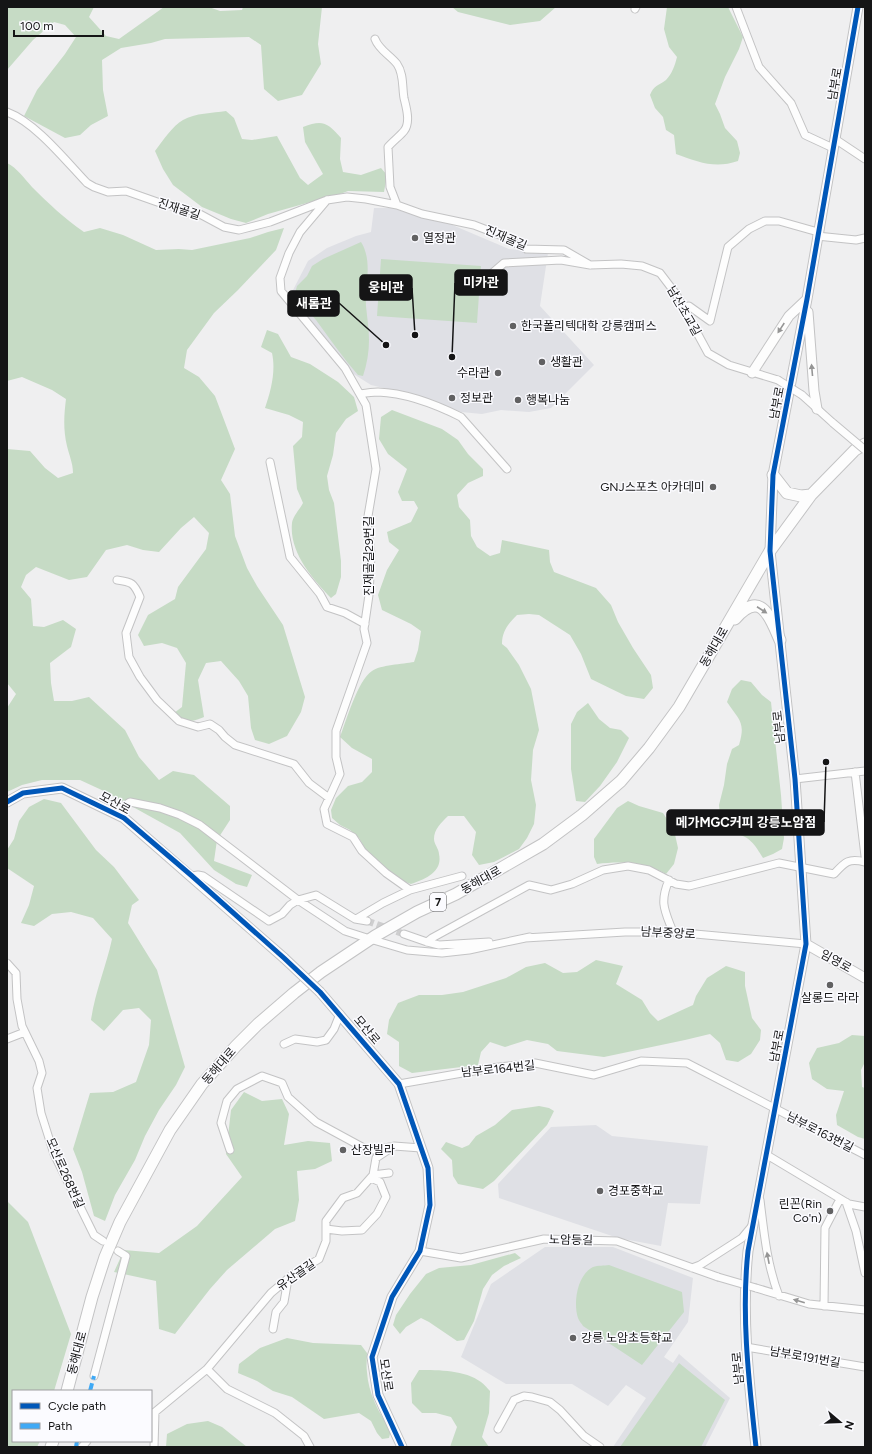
<svg xmlns="http://www.w3.org/2000/svg" width="872" height="1454" viewBox="0 0 872 1454" font-family="Figtree,'Noto Sans KR',sans-serif">
<rect width="100%" height="100%" fill="#efeff0"/>
<path fill="#dfe0e5" d="M374,208H393L416,216L450,224L509,249L548,253L540,306L594,365L551,408L529,412L501,410L482,414L461,412L409,394L371,385L352,373L314,325L301,307L293,290L308,261L327,248L356,236L371,232Z
M596,1125L612,1136L708,1146L700,1204L668,1203L661,1246L618,1238L499,1198L498,1184L551,1127Z
M545,1247H613L693,1278L688,1322L664,1357L673,1363L679,1354L730,1398L705,1447H613L646,1398L626,1385L608,1406L572,1384H506L461,1357L491,1284Z"/>
<path fill="#c6dbc5" d="M7,7H94L89,17L106,36L119,39L164,7H209L220,11L242,10L243,7H322L318,44L321,64L302,95L278,101L264,89L261,45L249,37L165,39L151,43L121,48L102,60L103,90L108,116L91,125L80,135L65,138L24,116L37,90L65,54L76,37L65,25L54,22L33,40L7,70Z
M452,7H556L540,21L510,25L458,12Z
M667,7H728L743,37L739,49L725,77L715,104L720,114L725,128L737,141L740,153L738,161C715,169 698,162 676,154L674,135L666,130L663,117L655,108L650,95C654,85 658,86 666,80C672,74 675,65 677,57L669,47L664,29Z
M226,111L234,118L242,139L252,140L277,136L300,178L308,185L323,174L305,142L303,127C323,119 328,123 341,138L340,159L343,172L361,175L381,168L387,175L384,192L348,191L332,197L314,201L268,214L246,223L231,219L202,207L173,185L163,169L155,151C162,142 173,125 183,120C195,113 213,113 226,111Z
M7,163C17,168 24,178 32,187C48,203 65,219 84,232L100,228L123,235L156,250L179,249L192,250L250,238L268,232L284,228L276,250L238,290L214,313L187,350L184,368L199,377L215,396L235,449L221,480L230,494L235,536L247,568L257,586L283,625L305,697L301,712L287,736L269,744L255,740L251,728L248,696L239,681L221,661L206,663L198,680L204,717C189,723 186,723 174,713L182,707L186,663L177,648L162,643L144,646L138,635L148,615L175,599L178,587L206,549L209,533L194,517L181,528L159,552L143,550L127,545L106,550L87,577L69,580L36,567L26,575L21,587L31,599L33,626L44,627L63,620L76,629L71,647L50,663L51,683L54,701H72L89,697L125,730L139,757L159,780L173,771L194,775L230,806V820L217,840L214,861L252,875L247,887L236,884L214,870L180,833L106,792L80,780H42L22,785L7,792V708L16,694L7,683V449L30,451L45,468L58,478L73,473C73,463 69,455 67,446C63,429 64,415 66,399L52,390L22,377L7,381Z
M361,242C373,261 365,285 366,306C367,317 369,328 369,340C369,352 367,364 363,376L358,375C343,358 330,339 316,320C307,310 306,303 295,293L297,286L307,276L312,266L323,259Z
M381,259L481,266L477,323L377,316Z
M267,330L278,334L291,357L310,364L338,382L354,397L358,411L346,419L336,433L333,455L327,476L329,490L334,503L341,561V577L336,594L331,598C312,578 289,552 292,523C293,516 300,509 303,503L297,489L293,446L302,437L303,422L289,415L265,408C271,391 276,371 272,353L261,347Z
M392,410L442,429L458,440L468,454L483,469V476L468,483L457,495L459,507L470,520L471,536L477,547L490,556L500,553L502,540L549,550L550,562L554,572L596,588L611,605L618,622L633,648L651,675L653,688L644,699L626,696L591,679L581,654L570,635L539,615L529,614L517,615C509,623 502,631 502,644L507,648L519,665L531,689L539,730L533,750L531,780L536,805L534,824L527,838L519,849L494,862L479,865L472,855L476,832L464,816H448C441,823 434,829 434,839C434,844 439,849 439,854C443,872 425,879 411,884L400,880L368,854L359,838L350,830L340,825L332,818L331,810L336,798L348,786L362,782L372,772V759L352,748L340,737C346,721 358,680 372,671C380,665 403,664 414,662L418,650L421,631L411,624L382,610L378,595L387,570L399,550L389,542L387,532L411,522L418,508L414,501H402L398,492L407,469L388,454L379,439L381,417Z
M741,680L751,682L762,695L771,702L781,795L784,838L782,849L773,854L763,858C755,845 750,836 735,834L720,816L719,805L724,785L727,764L732,749L739,745C746,722 739,720 727,702L732,689Z
M588,703L599,719L610,728L621,730L629,738L617,762L600,786L585,802L576,801L571,769V724L577,712Z
M44,799L61,803L96,850L114,867L139,900L132,905L128,923L157,970L185,1067L176,1085L159,1110L145,1136L135,1160L115,1195L105,1221L94,1216L82,1172L73,1149L90,1093L113,1092L136,1082L149,1045L151,1020L139,1008L123,1010L104,1031L91,1020C95,992 106,967 112,939L93,918L71,912L52,914L34,926L21,923L29,905L34,886L7,868V850L14,839L19,821L29,807Z
M628,801L639,806L663,813L674,830L678,848L674,864L666,874C643,862 622,861 597,864L594,857V839L617,808Z
M596,960L623,966L616,984L642,1000L650,1013L658,1021L693,1005L696,996L707,978L726,966L745,972V986L752,1018L761,1030L760,1040L751,1054L738,1062L726,1060L720,1043L710,1034L685,1040L604,1057L557,1051L548,1044L527,1040L505,1047L490,1042L481,1052L478,1065L412,1073L399,1066V1042L387,1034L389,1020L398,1003L419,995H442L463,992L506,978L526,967L545,963L563,973L577,972Z
M852,1035L865,1036V1062L861,1070L862,1087L865,1088V1139L858,1137L837,1125L836,1115L844,1091L827,1089L812,1079L809,1063L817,1048L839,1043Z
M244,1092L262,1101L282,1099L289,1114L284,1145L308,1141L330,1143L332,1161L315,1169L297,1171L299,1200L295,1221L275,1229L227,1270L210,1289L175,1334L159,1329L156,1281L114,1272L124,1250L159,1253L197,1226L242,1177L226,1154L231,1110Z
M539,1106L549,1108L554,1111L547,1125L494,1181L483,1189L458,1184L453,1176L452,1160L441,1149L446,1142L462,1148L469,1145L476,1136L495,1125L512,1110Z
M7,1201L28,1222L71,1334L54,1391H13V1441H40L37,1447H7Z
M515,1253L521,1258L504,1266L492,1275L483,1289L474,1321L464,1340L457,1341L429,1322L421,1318L406,1327L400,1334L393,1325L396,1315L410,1294L426,1274L439,1268L471,1265Z
M609,1265L682,1292L684,1312L642,1365L583,1326C582,1324 579,1321 578,1318C573,1303 577,1275 593,1267C598,1265 604,1266 609,1265Z
M287,1338L313,1343L361,1345L367,1353C367,1359 366,1365 367,1372C368,1392 379,1414 391,1430L389,1438L382,1439L377,1433L371,1421L359,1413L324,1419L292,1397L273,1391L257,1381L238,1373L239,1364L260,1348Z
M679,1363L725,1400L701,1447H620Z
M419,1370C439,1370 465,1370 481,1382C485,1385 487,1388 490,1391L489,1413L482,1437L489,1447H450L457,1427L451,1417L436,1413H422L412,1403L411,1383Z
M208,1421L222,1427L247,1447H166L167,1434L187,1424Z"/>
<g fill="none" stroke-linecap="round" stroke-linejoin="round">
<path stroke="#cececf" stroke-width="7" stroke-dasharray="7 3.5" stroke-linecap="butt" d="M367,921L404,934"/>
<g stroke="#c3c3c4" stroke-width="9">
<path id="minor" d="M736,7L759,67L791,103L805,135L833,148
M635,9L636,7
M375,39C379,50 390,55 397,64C404,74 402,87 404,98C406,107 411,122 404,131C401,135 392,142 388,147L390,187L397,205
M7,112C36,123 65,160 87,183L94,187L108,192L126,191L163,204L196,212L224,227L239,230L270,222L327,200L347,197L366,199L397,205L422,214L474,225L505,237L526,249L564,250L590,265
M835,139L865,159
M327,200L300,232L289,253L280,278L281,291L345,368L366,405L376,469L367,522L371,554L369,595L364,629L367,643L336,731V757L340,774L324,809L327,824L353,837L362,851L386,873L410,890
M817,236L856,240L865,238
M485,289L490,275L504,263L561,260L590,265L621,264L642,266L660,273L676,294L708,353L729,365L778,380
M683,307L689,306L710,321L728,247L749,229L765,221H779L818,232
M360,394C366,393 372,392 378,392C405,393 437,405 461,417L507,469
M802,395L833,423
M270,462L290,557L320,594L327,607L345,613L365,624
M117,580C132,582 134,583 140,597L126,633L129,657L140,677L157,700L179,721L198,727L210,724L219,730L225,737L235,745L294,764L309,783L329,798
M855,772L865,856
M795,779L865,771
M114,813L130,802L160,808L180,815L200,825L298,900L345,931L370,939L407,950L442,953L469,950L530,937
M192,876L198,875L203,876L269,921L282,914L290,905L298,900L316,895L355,919L367,921
M669,880C659,903 665,911 673,932
M356,919L383,903L410,890L462,876
M404,934L427,942L439,945L489,942
M525,938L625,932H673L806,944
M427,942L432,938L529,885L551,890L572,884L603,870L628,866L649,870L676,884L689,886L779,863L834,874C845,862 848,858 865,862
M7,963L16,973L17,999L22,1026L39,1061L42,1073L37,1088L41,1113L54,1154L94,1235L103,1241
M7,1039L25,1032
M284,1044L295,1039L317,1042L326,1040L334,1029L340,1014
M399,1084L491,1068L535,1063L594,1075L641,1061L687,1063L865,1155
M230,1150L221,1123L227,1101L237,1089L262,1076L282,1083L288,1097L316,1122L364,1148L374,1150L390,1147
M767,1155L849,1204L865,1207
M373,1175L389,1173
M760,1200C764,1233 767,1265 779,1296
M846,1202L856,1231L865,1273
M326,1229L342,1231L362,1230L377,1214L386,1197L380,1182L371,1178
M420,1251L461,1258L544,1239L617,1241L718,1277
M692,1268L700,1265L742,1238L752,1226
M756,1288L809,1304L865,1310
M824,1306L825,1228L840,1199
M273,1329L276,1312L284,1302L288,1279
M746,1347L865,1367
M207,1369L227,1389L275,1413L304,1436L310,1447
M94,1376L126,1256L118,1251
M151,1414L155,1412L207,1369L271,1293L291,1276L319,1259L326,1241V1221L343,1198L357,1193L373,1175L376,1158L394,1146L421,1148
M498,1429L514,1400L524,1396L532,1397L550,1402L560,1410L584,1436L600,1447
M82,1447L87,1441
M154,1447L155,1412"/>
</g>
<g stroke="#c3c3c4" stroke-width="11">
<path id="tertiary" d="M808,312L814,391L817,409
M752,373L789,316L807,299
M7,802L23,793L62,788L124,818L284,958
M806,944L865,978
M320,992L399,1084L428,1168L430,1205L420,1251L392,1297L372,1357L378,1395L402,1447
M756,1447C749,1382 741,1316 748,1251L806,944L795,779L770,551L773,475L807,299L858,7"/>
</g>
<g stroke="#c3c3c4" stroke-width="13">
<path id="primary" d="M773,475L787,493L801,496L811,495
M735,619C761,589 770,617 780,640
M67,1391L92,1297L105,1257L120,1222L170,1130L202,1084L236,1046L258,1024L294,993L321,972L375,936L417,912L456,894L543,844L582,815L621,781L649,748L679,707L770,551L811,495L855,450L865,444
M51,1447L53,1441"/>
</g>
<use href="#minor" stroke="#fdfdfd" stroke-width="7"/>
<use href="#tertiary" stroke="#fdfdfd" stroke-width="9"/>
<use href="#primary" stroke="#fdfdfd" stroke-width="11"/>
<g stroke="#c3c3c4" stroke-width="9" stroke-linecap="butt">
<path id="minor-bridge" d="M778,380L802,395
M833,423L865,450
M718,1277L756,1288"/>
</g>
<g stroke="#c3c3c4" stroke-width="11" stroke-linecap="butt">
<path id="tertiary-bridge" d="M284,958L320,992"/>
</g>
<use href="#minor-bridge" stroke="#fdfdfd" stroke-width="7"/>
<use href="#tertiary-bridge" stroke="#fdfdfd" stroke-width="9"/>
<path stroke="#3fa9f5" stroke-width="4" stroke-dasharray="8 4" stroke-linecap="butt" d="M90,1391L94,1376
M76,1447L77,1441"/>
<g stroke="#fbfbff" stroke-width="8">
<path id="cycleway" d="M7,802L23,793L62,788L124,818L192,876L284,958L320,992L399,1084L428,1168L430,1205L420,1251L392,1297L372,1357L378,1395L402,1447
M756,1447C749,1382 741,1316 748,1251L806,944L795,779L770,551L773,475L807,299L858,7"/>
</g>
<use href="#cycleway" stroke="#0057b8" stroke-width="5"/>
</g>
<defs><path id="oneway-solid" d="M-6-.8H1V-3.2L6.5 0L1 3.2V.8H-6Z"/></defs>
<g fill="#959595">
<use href="#oneway-solid" transform="translate(781 328) rotate(123)"/>
<use href="#oneway-solid" transform="translate(812 370) rotate(-95)"/>
<use href="#oneway-solid" transform="translate(762 610) rotate(33)"/>
<use href="#oneway-solid" transform="translate(768 1258) rotate(-101)"/>
<use href="#oneway-solid" transform="translate(799 1301) rotate(-164)"/>
</g>
<g fill="#616162" stroke="#fbfbff" stroke-width="1.5">
<circle cx="415" cy="238" r="4"/>
<circle cx="513" cy="326" r="4"/>
<circle cx="542" cy="362" r="4"/>
<circle cx="498" cy="373" r="4"/>
<circle cx="452" cy="398" r="4"/>
<circle cx="518" cy="400" r="4"/>
<circle cx="713" cy="487" r="4"/>
<circle cx="830" cy="985" r="4"/>
<circle cx="343" cy="1150" r="4"/>
<circle cx="600" cy="1191" r="4"/>
<circle cx="830" cy="1211" r="4"/>
<circle cx="573" cy="1338" r="4"/>
</g>
<g text-anchor="middle" stroke-width="3" stroke-linejoin="round" paint-order="stroke">
<rect fill="#fbfbff" stroke="#5a5a5c" stroke-width="1" x="430" y="893" width="16" height="18" rx="3"/>
<g font-size="11" font-weight="bold" fill="#151516">
<text x="438" y="906">7</text>
</g>
<g font-size="12" fill="#151516" stroke="#fbfbff">
<text transform="translate(835 84) rotate(-80)" y="4">남부로</text>
<text transform="translate(179 209) rotate(18)" y="4">진재골길</text>
<text transform="translate(506 238) rotate(23)" y="4">진재골길</text>
<text transform="translate(684 311) rotate(60)" y="4">남산초교길</text>
<text transform="translate(777 403) rotate(-79)" y="4">남부로</text>
<text transform="translate(369 556) rotate(-90)" y="4">진재골길29번길</text>
<text transform="translate(714 647) rotate(-60)" y="4">동해대로</text>
<text transform="translate(779 727) rotate(-96)" y="4">남부로</text>
<text transform="translate(115 803) rotate(29)" y="4">모산로</text>
<text transform="translate(481 880) rotate(-29)" y="4">동해대로</text>
<text transform="translate(668 933) rotate(3)" y="4">남부중앙로</text>
<text transform="translate(836 961) rotate(29)" y="4">임영로</text>
<text transform="translate(367 1030) rotate(50)" y="4">모산로</text>
<text transform="translate(777 1046) rotate(-79)" y="4">남부로</text>
<text transform="translate(219 1066) rotate(-49)" y="4">동해대로</text>
<text transform="translate(498 1069) rotate(-6)" y="4">남부로164번길</text>
<text transform="translate(820 1132) rotate(27)" y="4">남부로163번길</text>
<text transform="translate(65 1173) rotate(66)" y="4">모산로268번길</text>
<text transform="translate(571 1240) rotate(1)" y="4">노암등길</text>
<text transform="translate(296 1275) rotate(-35)" y="4">유산골길</text>
<text transform="translate(77 1353) rotate(-75)" y="4">동해대로</text>
<text transform="translate(805 1357) rotate(10)" y="4">남부로191번길</text>
<text transform="translate(738 1368) rotate(-95)" y="4">남부로</text>
<text transform="translate(386 1375) rotate(81)" y="4">모산로</text>
</g>
<g font-size="12" fill="#151516" stroke="#fbfbff" text-anchor="start">
<text x="423" y="242">열정관</text>
<text x="521" y="330">한국폴리텍대학 강릉캠퍼스</text>
<text x="550" y="366">생활관</text>
<text x="490" y="377" text-anchor="end">수라관</text>
<text x="460" y="402">정보관</text>
<text x="526" y="404">행복나눔</text>
<text x="705" y="491" text-anchor="end">GNJ스포츠 아카데미</text>
<text x="830" y="1002" text-anchor="middle">살롱드 라라</text>
<text x="351" y="1154">산장빌라</text>
<text x="608" y="1195">경포중학교</text>
<text x="822" y="1208" text-anchor="end">린꼰(Rin<tspan x="822" dy="14">Co'n)</tspan></text>
<text x="581" y="1342">강릉 노암초등학교</text>
</g>
</g>
<path fill="none" stroke="#151516" stroke-width="1.5" d="M452 357L455 283M415 335L412 288M386 345L339 303M826 762L824 822"/>
<g fill="#151516" stroke="#fbfbff" stroke-width="1.5">
<circle cx="452" cy="357" r="4"/>
<circle cx="415" cy="335" r="4"/>
<circle cx="386" cy="345" r="4"/>
<circle cx="826" cy="762" r="4"/>
</g>
<g fill="#151516" stroke="#151516" stroke-width="1.5">
<rect x="455" y="270" width="52" height="25" rx="4"/>
<rect x="360" y="275" width="52" height="25" rx="4"/>
<rect x="288" y="291" width="51" height="25" rx="4"/>
<rect x="667" y="810" width="157" height="25" rx="4"/>
</g>
<g font-size="13" text-anchor="middle" font-weight="bold" fill="#fff">
<text x="481" y="287">미카관</text>
<text x="386" y="292">웅비관</text>
<text x="314" y="308">새롬관</text>
<text x="746" y="827">메가MGC커피 강릉노암점</text>
</g>
<rect width="872" height="1454" fill="none" stroke="#151516" stroke-width="16"/>
<rect x="12" y="1390" width="140" height="52" fill="#fbfbff" stroke="#9f9fa2"/>
<rect x="20" y="1403" width="20" height="6" fill="#0057b8" stroke="#9f9fa2"/>
<text x="48" y="1410" font-size="12" fill="#151516">Cycle path</text>
<rect x="20" y="1423" width="20" height="6" fill="#3fa9f5" stroke="#9f9fa2"/>
<text x="48" y="1430" font-size="12" fill="#151516">Path</text>
<g transform="translate(840 1422) rotate(109)" stroke="#fbfbff" stroke-width="3" paint-order="stroke">
<path d="M0-3L7 15L0 10L-7 15Z" fill="#151516"/>
<text y="-6" font-size="11" font-weight="bold" text-anchor="middle" fill="#151516">N</text>
</g>
<path d="M14 30v6h89v-6" fill="none" stroke="#151516" stroke-width="2"/>
<text x="20" y="30" font-size="12" fill="#151516" stroke="#fbfbff" stroke-width="3" paint-order="stroke">100 m</text>
</svg>
